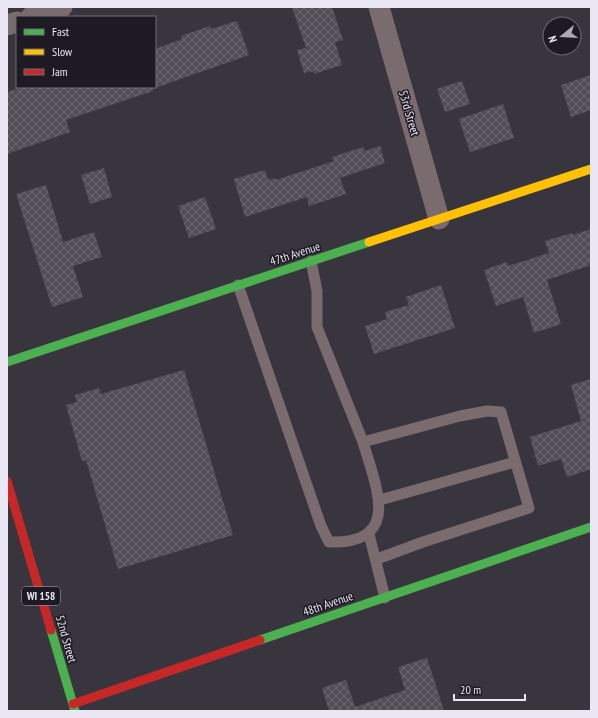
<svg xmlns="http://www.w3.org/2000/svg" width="598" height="718" viewBox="0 0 598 718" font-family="'PT Sans Narrow',sans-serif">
<defs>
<pattern id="building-cross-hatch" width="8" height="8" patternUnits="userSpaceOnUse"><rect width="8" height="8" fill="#514e57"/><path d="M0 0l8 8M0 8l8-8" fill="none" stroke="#6a6870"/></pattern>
</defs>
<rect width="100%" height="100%" fill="#39353f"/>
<path fill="url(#building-cross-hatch)" d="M292,7H332L343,40L335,42L342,65L314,74L313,71L304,73L297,50L306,48Z
M237,21L249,55L155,88V49L182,39L181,36L210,26L211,29Z
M591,75V110L571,117L561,85Z
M462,81L470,104L445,112L437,89Z
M23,87H153V91L66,120L70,132L7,154V92Z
M503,104L514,138L470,152L459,119Z
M380,146L385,163L340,178L346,194L309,206L307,197L245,217L234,179L265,170L268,180L275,178L276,180L334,161L332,157L363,147L365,151Z
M104,168L112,197L90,204L81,175Z
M46,185L63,242L94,232L102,257L73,266L83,297L52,307L16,194Z
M205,197L216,229L189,238L178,206Z
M591,229V265L547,280L561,324L534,333L523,297L496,306L484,270L507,262L508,266L549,253L545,241L572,233L573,235Z
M441,285L455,328L374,354L365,326L387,319L385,312L409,305L406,297Z
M184,370L233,535L118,569L86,460L82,461L66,405L77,402L75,395L99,388L101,394Z
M591,379V469L567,477L561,459L538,466L530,437L581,421L571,385Z
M427,658L444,711H329L322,688L346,680L355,707L405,690L398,667Z"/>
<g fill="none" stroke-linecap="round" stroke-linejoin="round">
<path stroke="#796b6e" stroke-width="11" d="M311,261L317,291V327L363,442L460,416L487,411L501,412L529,508L423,542L377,559
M238,285L321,526L329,542C403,544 376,487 363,442
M380,500L515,462
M369,534L385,598"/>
<path stroke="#796b6e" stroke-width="21" d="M379,7L439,219
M31,17L62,7
M7,25L17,22"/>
<path stroke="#4caf50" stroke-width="9" d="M7,362L369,242
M51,630L75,711
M260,640L591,527"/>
<path stroke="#ffc107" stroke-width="9" d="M369,242L591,169"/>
<path stroke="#c62828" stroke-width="9" d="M7,481L51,630
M73,704L260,640"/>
</g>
<g text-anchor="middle" stroke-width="3" stroke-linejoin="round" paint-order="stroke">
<rect fill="#1e1a23" stroke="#aea9b5" stroke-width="1" x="22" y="587" width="38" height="18" rx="3"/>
<g font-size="11" font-weight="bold" fill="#ebe6f3">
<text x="41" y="600">WI 158</text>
</g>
<g font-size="12" fill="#ebe6f3" stroke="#1e1a23">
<text transform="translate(409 113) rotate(74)" y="4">53rd Street</text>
<text transform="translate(295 254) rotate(-18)" y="4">47th Avenue</text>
<text transform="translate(328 604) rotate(-19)" y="4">48th Avenue</text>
<text transform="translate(66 639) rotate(74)" y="4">52nd Street</text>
</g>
</g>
<rect width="598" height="718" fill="none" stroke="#ebe6f3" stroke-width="16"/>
<rect x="16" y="16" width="140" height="72" fill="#1e1a23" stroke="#706c76"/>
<rect x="24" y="29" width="20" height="6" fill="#4caf50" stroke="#706c76"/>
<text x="52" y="36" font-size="12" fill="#ebe6f3">Fast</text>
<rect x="24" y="49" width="20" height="6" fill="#ffc107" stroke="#706c76"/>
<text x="52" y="56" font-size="12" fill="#ebe6f3">Slow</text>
<rect x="24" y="69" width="20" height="6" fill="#c62828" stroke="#706c76"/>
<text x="52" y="76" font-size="12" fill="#ebe6f3">Jam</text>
<g transform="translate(562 36) rotate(252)"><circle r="19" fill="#1e1a23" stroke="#706c76"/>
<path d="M0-3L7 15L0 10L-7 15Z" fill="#ada8b4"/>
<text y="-6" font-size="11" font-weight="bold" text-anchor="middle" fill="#ebe6f3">N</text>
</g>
<path d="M454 694v6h71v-6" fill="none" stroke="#ebe6f3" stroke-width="2"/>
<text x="460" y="694" font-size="12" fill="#ebe6f3" stroke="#1e1a23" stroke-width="3" paint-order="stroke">20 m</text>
</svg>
